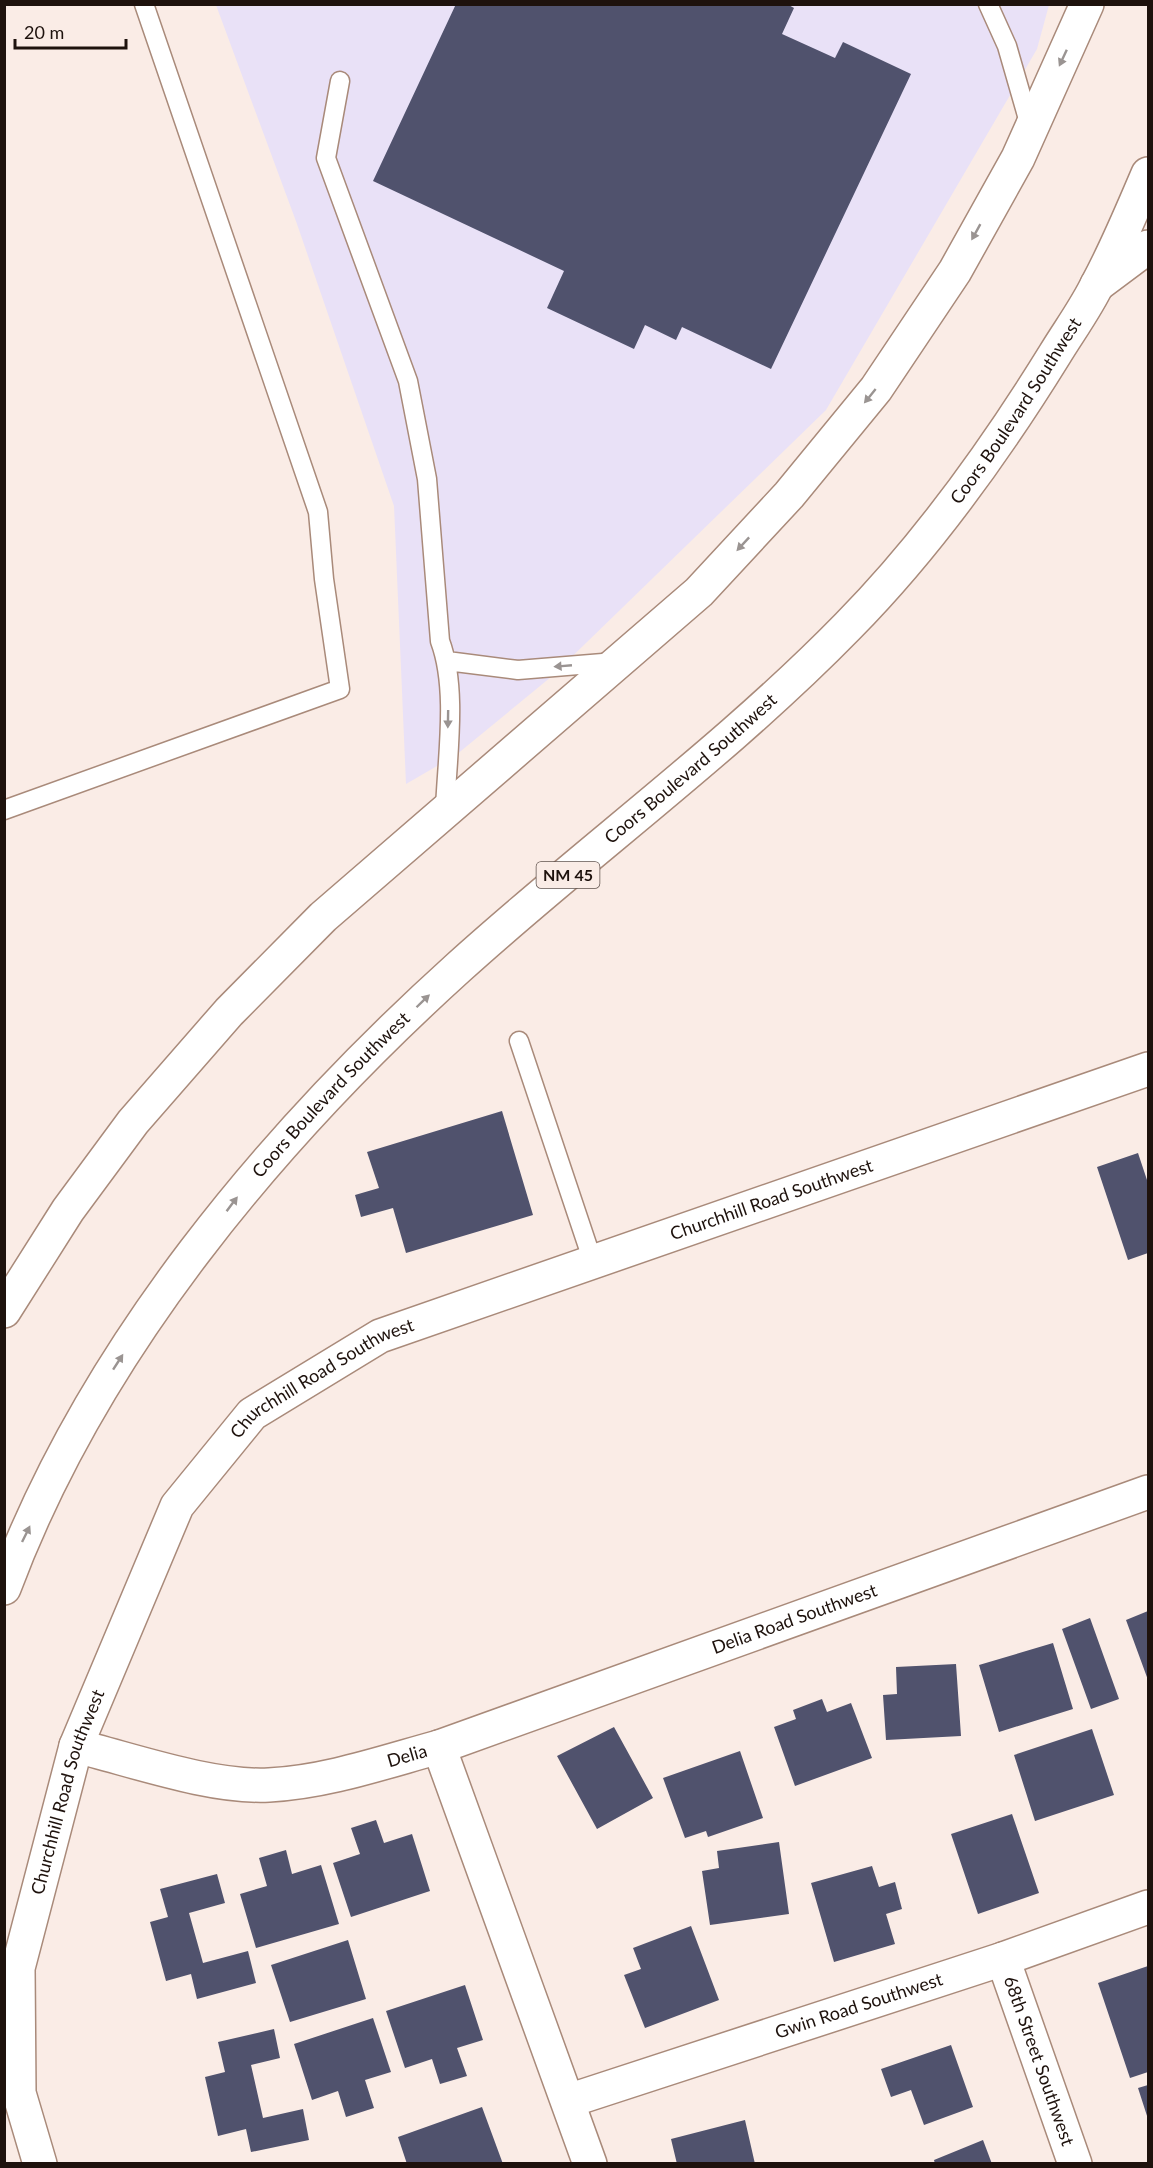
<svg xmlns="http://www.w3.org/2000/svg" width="1153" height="2168" viewBox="0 0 1153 2168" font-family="Lato,sans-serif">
<rect width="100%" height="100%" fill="#faece6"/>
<path fill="#e9e1f7" d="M216,5H1049L1037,49L826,410L551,677L456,755L406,784L394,506L297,224Z"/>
<path fill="#50526d" d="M456,4H787L794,8L782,34L835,58L843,42L911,74L771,369L682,327L676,340L645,325L634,349L547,308L564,271L373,181Z
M502,1111L533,1215L406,1253L393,1208L361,1217L355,1195L379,1188L367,1152Z
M1138,1153L1148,1183V1253L1128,1260L1097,1167Z
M1148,1611V1680L1126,1620Z
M1090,1618L1119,1699L1091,1709L1062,1629Z
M1053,1643L1073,1709L999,1732L979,1665Z
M956,1664L961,1736L886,1740L883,1695L897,1694L896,1667Z
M822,1699L827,1712L851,1703L872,1758L795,1786L774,1727L796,1719L793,1710Z
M614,1727L653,1798L597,1829L557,1756Z
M1092,1729L1114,1795L1035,1821L1014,1755Z
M740,1751L763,1818L708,1837L706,1831L685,1838L663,1778Z
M1012,1814L1039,1893L978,1914L951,1834Z
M376,1820L384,1843L412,1834L430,1891L351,1917L333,1863L360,1854L351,1828Z
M779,1842L789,1914L710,1925L702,1871L719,1868L717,1851Z
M286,1850L292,1874L321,1865L339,1924L256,1948L240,1894L267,1886L259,1858Z
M872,1866L879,1887L895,1882L902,1909L886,1914L895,1944L834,1962L811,1883Z
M217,1874L225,1903L189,1913L203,1963L248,1951L256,1983L197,1999L191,1974L166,1981L150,1922L168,1917L160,1889Z
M691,1926L719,2000L645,2028L624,1975L641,1969L633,1948Z
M348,1940L366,1999L290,2022L271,1965Z
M1148,1966V2072L1130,2078L1098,1983Z
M465,1985L483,2040L457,2048L467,2076L440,2084L432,2059L405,2068L386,2011Z
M373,2018L391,2072L365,2080L374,2108L346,2117L338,2091L312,2100L294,2044Z
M274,2029L280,2058L251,2065L263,2118L303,2109L309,2140L251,2152L246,2129L218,2136L205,2077L225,2072L218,2042Z
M951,2045L973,2107L924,2125L911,2090L891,2097L881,2069Z
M1148,2085V2119L1138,2088Z
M482,2107L503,2164H407L398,2137Z
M745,2120L755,2164H677L671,2139Z
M983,2140L992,2164H935L934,2160Z"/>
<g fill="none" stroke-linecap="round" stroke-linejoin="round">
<g stroke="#a98a7a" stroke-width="21">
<path id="lane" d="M988,4L1007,46L1030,126
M340,81L326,158L408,381L427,479L440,641C458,689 447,758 445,809
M447,661L518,670L615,662
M4,810L340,689L324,579L318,512L144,4
M519,1041L593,1262"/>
</g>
<g stroke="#a98a7a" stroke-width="36">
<g id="street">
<path id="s1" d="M76,1746C133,1760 211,1788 269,1785C327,1782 384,1762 439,1747L1148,1492"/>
<path d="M439,1747L590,2164"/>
<path id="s2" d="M1003,1959L1075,2164"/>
<path id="s3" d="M568,2101L1003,1959L1148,1907"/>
</g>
</g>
<g stroke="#a98a7a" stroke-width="36">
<g id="secondary">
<path d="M1097,285L1148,247"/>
<path id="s4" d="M40,2164L19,2093L18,1968L76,1746L177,1506L252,1414L380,1336L1148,1069"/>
</g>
</g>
<g stroke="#a98a7a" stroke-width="36">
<g id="primary">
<path d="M4,1311L68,1210L133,1122L229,1012L323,917L699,592L789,495L876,389L955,271L1018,158L1087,4"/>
<path id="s5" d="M4,1588C93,1349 272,1136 459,967C587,851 727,750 848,626C928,545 995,451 1055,354C1069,331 1086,308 1098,283C1117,248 1132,211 1148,174"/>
</g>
</g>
<use href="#lane" stroke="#fff" stroke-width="18"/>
<use href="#street" stroke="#fff" stroke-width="33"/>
<use href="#secondary" stroke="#fff" stroke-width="33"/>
<use href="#primary" stroke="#fff" stroke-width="33"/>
</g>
<defs><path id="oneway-solid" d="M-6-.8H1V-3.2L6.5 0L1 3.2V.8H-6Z" transform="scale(1.5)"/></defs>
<g fill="#9a9492">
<use href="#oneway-solid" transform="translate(1063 58) rotate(115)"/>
<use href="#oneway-solid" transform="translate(976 232) rotate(119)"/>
<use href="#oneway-solid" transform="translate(870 396) rotate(129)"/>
<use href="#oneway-solid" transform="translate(743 544) rotate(133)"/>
<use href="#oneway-solid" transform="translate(563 666) rotate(175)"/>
<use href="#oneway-solid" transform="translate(448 719) rotate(91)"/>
<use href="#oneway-solid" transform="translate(423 1001) rotate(-44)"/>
<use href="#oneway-solid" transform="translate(232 1204) rotate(-53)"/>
<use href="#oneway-solid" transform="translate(118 1362) rotate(-57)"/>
<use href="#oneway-solid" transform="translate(26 1534) rotate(-64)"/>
</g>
<g text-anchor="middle" stroke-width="6" stroke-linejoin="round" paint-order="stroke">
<rect fill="#faece6" stroke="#60534e" stroke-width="1.5" x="536.5" y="862" width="63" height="26" rx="4.5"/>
<g font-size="16" font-weight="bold" fill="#1e120d">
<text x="568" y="881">NM 45</text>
</g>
<g font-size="18" fill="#1e120d" stroke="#faece6">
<text dy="6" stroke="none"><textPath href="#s5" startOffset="1568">Coors Boulevard Southwest</textPath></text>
<text dy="6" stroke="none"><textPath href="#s5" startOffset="1082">Coors Boulevard Southwest</textPath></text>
<text dy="6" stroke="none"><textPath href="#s5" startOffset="596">Coors Boulevard Southwest</textPath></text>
<text dy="6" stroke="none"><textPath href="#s4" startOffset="1372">Churchhill Road Southwest</textPath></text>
<text dy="6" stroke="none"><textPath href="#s4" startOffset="886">Churchhill Road Southwest</textPath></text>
<text dy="6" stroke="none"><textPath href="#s1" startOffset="750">Delia Road Southwest</textPath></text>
<text dy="6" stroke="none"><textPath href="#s1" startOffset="339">Delia</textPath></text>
<text dy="6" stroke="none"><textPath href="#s4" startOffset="382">Churchhill Road Southwest</textPath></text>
<text dy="6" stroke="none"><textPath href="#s3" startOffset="306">Gwin Road Southwest</textPath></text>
<text dy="6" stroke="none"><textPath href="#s2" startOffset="108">68th Street Southwest</textPath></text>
</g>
</g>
<rect width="1153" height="2168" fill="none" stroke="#1e120d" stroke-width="12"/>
<path d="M15 39v9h111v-9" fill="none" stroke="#1e120d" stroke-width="3"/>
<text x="24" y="39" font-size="18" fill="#1e120d" stroke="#faece6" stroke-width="4.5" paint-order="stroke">20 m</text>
</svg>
